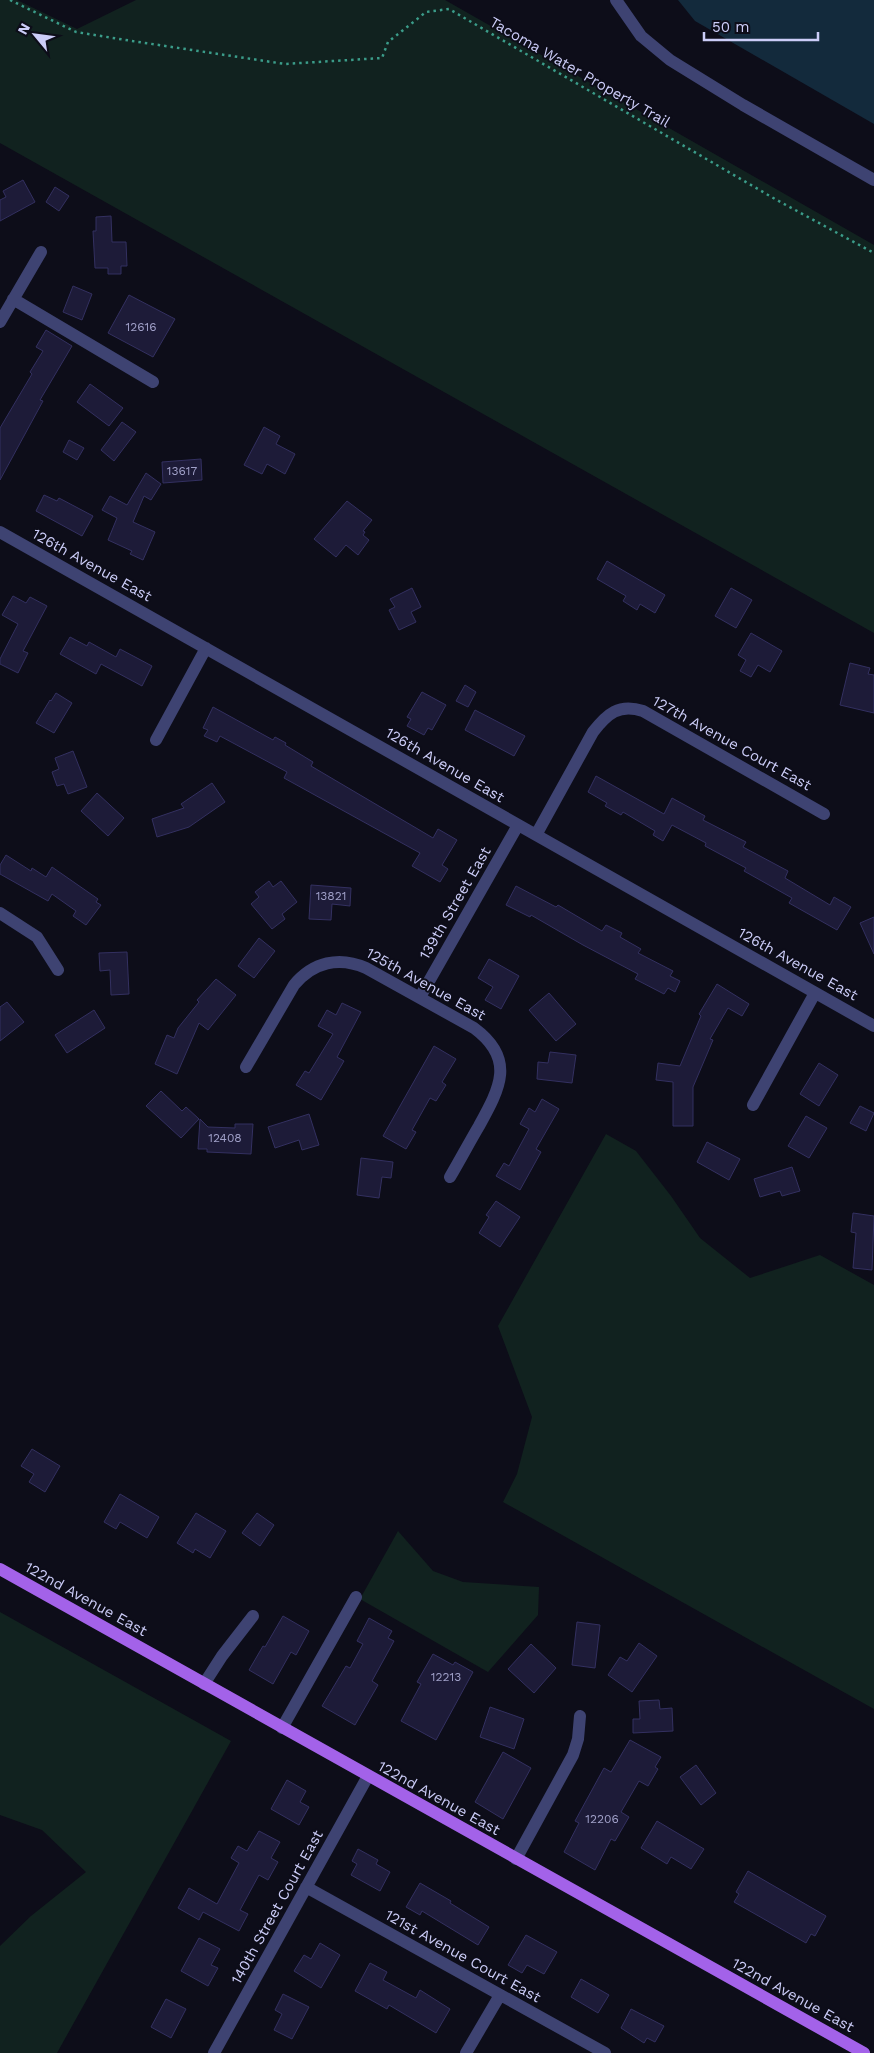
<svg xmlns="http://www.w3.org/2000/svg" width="874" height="2053" viewBox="0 0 874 2053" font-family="'Work Sans',sans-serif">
<rect width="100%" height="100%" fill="#0d0d19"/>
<path fill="#11221f" d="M0,0H17L77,29L136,0H445L874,245V633L0,143Z
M606,1134L636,1151L671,1196L700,1238L750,1278L820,1255L874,1285V1709L503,1502L517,1474L532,1417L498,1326Z
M398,1531L433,1571L463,1582L539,1587L538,1615L488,1672L360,1599Z
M0,1612L231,1741L57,2053H0V1946L31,1916L86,1872L42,1830L0,1815Z"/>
<path fill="#132a3c" d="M678,0H874V124L695,21Z"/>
<path fill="#1d1b38" stroke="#333060" d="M23,180L35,202L0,221V200L6,197L3,191Z
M55,187L69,196L59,211L46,202Z
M111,216L112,242H126L127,266H121V274H108V268H95L93,231H96V217Z
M73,286L92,294L82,320L63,312Z
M129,295L175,319L153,357L108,333Z
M46,330L72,346L40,400L43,401L0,480V428L32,374L30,372L43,351L36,347Z
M90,384L123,408L109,426L77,402Z
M122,422L136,432L114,461L101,450Z
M264,427L280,436L276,444L295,454L285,474L267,464L262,474L244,465Z
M69,440L84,448L77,460L63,452Z
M201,459L202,480L163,483L162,462Z
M146,473L161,484L151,500L144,496L133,522L155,532L143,560L130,554L132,551L108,540L117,518L102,510L110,496L127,505Z
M44,495L57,501L59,498L93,516L82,536L36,511Z
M347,501L372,520L363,531L365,532L363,535L369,540L358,555L346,545L336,557L314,539Z
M607,561L665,595L655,613L640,604L637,610L623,601L626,596L597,579Z
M412,588L421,607L411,612L416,622L399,630L389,610L395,607L390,599Z
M731,588L752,600L736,628L715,616Z
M13,596L26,603L30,597L47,606L23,651L28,653L18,673L0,664V659L18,624L2,615Z
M751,633L782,651L770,672L758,665L751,677L740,671L746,660L738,655Z
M70,637L87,646L89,642L116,657L120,649L152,666L142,686L101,664L96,674L60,654Z
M850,663L870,668L868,674L874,675V713L840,705Z
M465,685L476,692L468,707L456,701Z
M422,692L446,705L432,730L428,728L424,735L407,726L411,719L407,717Z
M56,693L72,703L54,733L36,723L50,700L51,701Z
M213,707L273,740L275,737L286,743L285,745L313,762L311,766L433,838L438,829L457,840L442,865L448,869L440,882L412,866L420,853L284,778L287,772L220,736L217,742L204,736L208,730L203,728Z
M475,710L525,736L514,756L465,730Z
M73,751L87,787L68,794L64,784L57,786L52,772L59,769L55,758Z
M596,776L664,814L672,798L705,816L703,820L746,842L743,847L788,871L785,878L830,905L834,897L851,907L837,930L789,903L792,898L744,871L746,868L705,846L706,843L672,825L663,841L653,835L655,831L623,812L621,815L605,806L607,803L588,792Z
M212,783L225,802L189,827L157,837L152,819L184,808L181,804Z
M97,793L124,818L108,836L81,811Z
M6,855L31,871L32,868L46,877L52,867L98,899L96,902L101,905L86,925L73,916L76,911L52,894L48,901L0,874V865Z
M269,881L273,887L281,881L297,902L282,914L285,919L272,929L251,904L259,897L255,892Z
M311,885L351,888L350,906L332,904L331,920L309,919Z
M516,886L556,907L558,905L602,931L606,925L622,933L620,937L641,949L638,953L673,971L670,976L680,981L675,992L668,988L664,994L635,979L638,974L583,945L531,915L530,917L506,905Z
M874,917V954L860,923Z
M259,938L275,951L254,978L238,966Z
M127,952L129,994L111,995L110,970L100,971L99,953Z
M489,959L519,976L501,1009L485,1000L493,987L478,978Z
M216,979L236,995L208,1030L199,1023L177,1074L155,1064L167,1035L174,1038L178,1028L199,1002L197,1000Z
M717,984L749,1004L742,1016L728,1008L710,1039L713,1040L693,1087V1126H673V1082L656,1080L658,1063L680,1066L701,1016L699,1014Z
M549,993L576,1024L556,1041L529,1010Z
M7,1002L24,1022L0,1041V1007Z
M342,1003L361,1012L337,1057L344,1061L321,1100L296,1085L305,1071L309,1073L333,1034L318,1026L327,1010L336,1015Z
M94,1010L105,1028L67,1053L55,1035Z
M434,1046L456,1059L442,1082L446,1085L436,1101L430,1098L412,1130L416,1132L406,1149L383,1136Z
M550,1052L576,1055L572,1083L537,1079L538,1062L548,1063Z
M819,1063L838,1075L819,1106L800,1094Z
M161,1091L182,1111L186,1107L199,1119L181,1138L146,1106Z
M542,1099L559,1109L536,1149L541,1152L520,1190L496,1176L504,1163L509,1166L529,1129L520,1124L529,1108L535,1112Z
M860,1106L874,1113L866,1131L850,1123Z
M309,1114L319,1145L302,1150L299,1140L275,1148L268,1127Z
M806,1116L827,1128L809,1158L788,1146Z
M200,1119L208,1127L235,1128V1124H253L251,1154L207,1152V1149H198Z
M707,1142L740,1159L729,1180L697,1162Z
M361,1158L393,1162L391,1178L382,1177L379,1198L357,1195Z
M792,1167L800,1191L782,1196L780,1191L760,1197L754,1179Z
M496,1201L520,1217L500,1247L479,1233L489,1217L486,1215Z
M853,1213L874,1216L872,1270L853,1268L856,1233L851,1232Z
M32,1449L60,1466L45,1492L29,1482L34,1474L21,1466Z
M120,1494L159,1517L147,1538L120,1522L116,1529L104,1522Z
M196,1513L226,1531L210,1558L195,1549L193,1553L177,1543Z
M257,1513L274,1525L260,1546L242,1533Z
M283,1616L309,1631L296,1655L291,1652L273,1684L249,1670L263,1646L265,1647Z
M369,1618L392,1631L388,1638L394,1641L372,1681L378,1685L355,1725L322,1706L346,1666L350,1668L363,1644L357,1641Z
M577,1622L600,1625L595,1668L572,1665Z
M639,1643L657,1656L632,1692L608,1675L620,1657L627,1661Z
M531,1644L556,1668L534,1693L508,1669Z
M433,1654L453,1665L455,1662L473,1672L436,1740L401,1721L421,1684L417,1682Z
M659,1700L660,1709L672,1708L673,1731L633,1733V1719H640L639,1701Z
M490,1707L524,1719L514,1749L480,1737Z
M630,1740L661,1757L655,1767L658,1769L648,1786L639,1781L621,1812L629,1817L615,1841L611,1839L595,1870L564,1852L579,1823L575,1821L604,1768L611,1772Z
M503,1752L531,1768L503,1819L475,1802Z
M696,1765L716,1793L701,1805L680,1777Z
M287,1780L306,1791L300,1802L309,1807L299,1825L271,1809Z
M657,1821L704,1849L691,1869L671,1857L667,1864L641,1848Z
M259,1831L280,1842L271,1858L278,1862L268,1880L259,1875L240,1910L248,1914L239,1931L203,1912L199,1920L178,1908L189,1888L217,1904L239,1863L231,1858L238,1846L247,1851Z
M358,1849L378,1860L376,1864L390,1872L380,1891L351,1875L357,1864L352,1861Z
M748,1871L826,1916L815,1936L811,1934L806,1943L734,1902L739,1894L736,1892Z
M420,1883L451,1901L450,1903L489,1927L478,1945L422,1911L420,1915L406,1907Z
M526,1935L557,1952L544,1974L527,1965L522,1973L508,1965Z
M199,1938L220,1949L211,1965L218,1968L208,1986L181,1971Z
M320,1943L340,1955L321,1988L294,1971L304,1955L311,1959Z
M370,1963L387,1972L383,1980L416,1998L420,1990L450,2009L436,2033L389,2005L387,2009L355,1991Z
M581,1979L609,1995L598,2013L571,1997Z
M283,1994L309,2007L292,2039L274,2030L282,2014L275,2010Z
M166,1999L186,2009L171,2038L151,2027Z
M631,2009L664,2026L655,2042L647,2038L644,2043L621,2028Z"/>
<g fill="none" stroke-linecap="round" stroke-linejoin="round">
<path stroke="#3b9c89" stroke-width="2.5" stroke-dasharray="2.5 4" stroke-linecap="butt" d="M10,0L76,32L132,41L285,64L382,58L388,42L426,12L449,9L775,199L874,253"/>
<path stroke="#3e4372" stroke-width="12" d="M616,0L641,36L670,60L743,105L874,180
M13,299L153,382
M0,322L41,252
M0,532L874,1026
M156,740L206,648
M536,835L593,732C607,714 619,703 643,711L824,814
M0,913L37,937L58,970
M420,997L518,825
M246,1067L294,985C313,962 339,956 366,968L474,1028C516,1059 500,1088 479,1126C469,1143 460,1160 450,1177
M753,1105L815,993
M204,1684L222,1656L253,1616
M282,1728L356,1597
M516,1859L573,1755L578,1739L580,1716
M306,1887L605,2053
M214,2053L368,1776
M466,2053L500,1995"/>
<path stroke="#a362e9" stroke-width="12" d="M0,1569L864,2053"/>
</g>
<g text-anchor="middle" stroke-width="4" stroke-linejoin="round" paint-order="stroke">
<g font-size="12" fill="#a0a0c8">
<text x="141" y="331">12616</text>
<text x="182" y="475">13617</text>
<text x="331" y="900">13821</text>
<text x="225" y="1142">12408</text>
<text x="446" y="1681">12213</text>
<text x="602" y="1823">12206</text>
</g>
<g font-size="15" fill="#cccdf8" stroke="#0d0d19">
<text transform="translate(580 72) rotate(30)" y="5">Tacoma Water Property Trail</text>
<text transform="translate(92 565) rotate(29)" y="5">126th Avenue East</text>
<text transform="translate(732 743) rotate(29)" y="5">127th Avenue Court East</text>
<text transform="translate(445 765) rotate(30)" y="5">126th Avenue East</text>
<text transform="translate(455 903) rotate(-60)" y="5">139th Street East</text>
<text transform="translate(798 964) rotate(29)" y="5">126th Avenue East</text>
<text transform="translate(426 984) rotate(29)" y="5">125th Avenue East</text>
<text transform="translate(86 1599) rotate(29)" y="5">122nd Avenue East</text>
<text transform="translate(439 1798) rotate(29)" y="5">122nd Avenue East</text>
<text transform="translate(277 1907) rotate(-61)" y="5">140th Street Court East</text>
<text transform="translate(463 1956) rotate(29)" y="5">121st Avenue Court East</text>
<text transform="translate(793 1995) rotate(29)" y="5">122nd Avenue East</text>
</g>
</g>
<g transform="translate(35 35) rotate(299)" stroke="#0d0d19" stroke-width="4" paint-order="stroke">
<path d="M0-4L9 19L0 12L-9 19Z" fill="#cccdf8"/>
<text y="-8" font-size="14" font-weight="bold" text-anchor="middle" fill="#cccdf8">N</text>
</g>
<path d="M704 32v8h114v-8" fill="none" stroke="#cccdf8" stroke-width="2.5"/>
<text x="712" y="32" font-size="15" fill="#cccdf8" stroke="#0d0d19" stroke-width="4" paint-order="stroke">50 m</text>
</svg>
